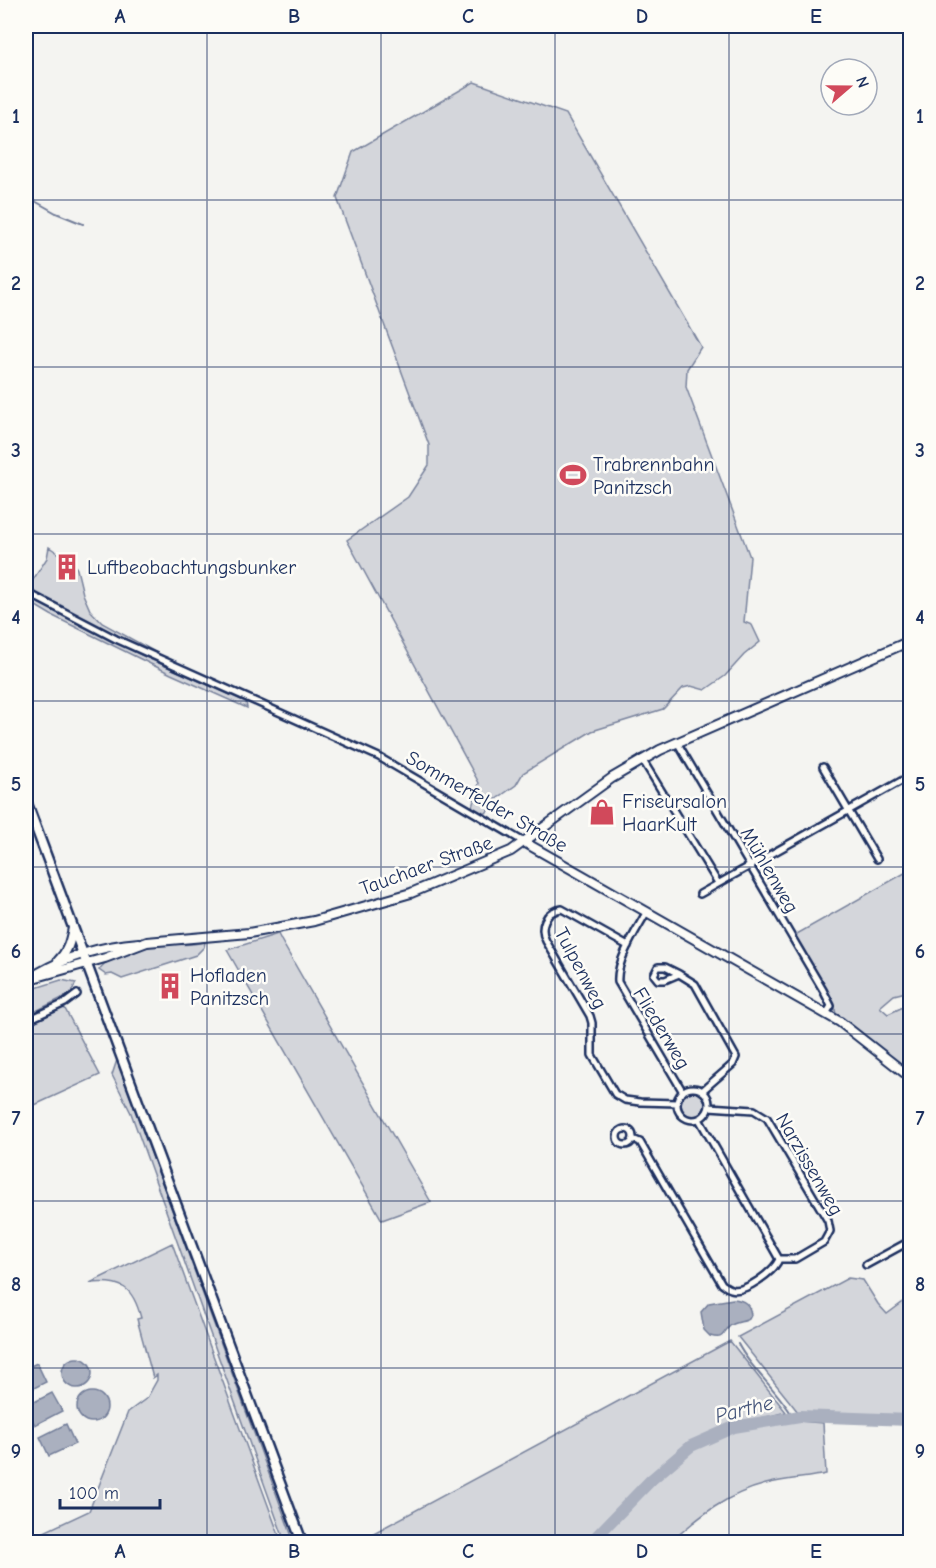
<svg xmlns="http://www.w3.org/2000/svg" width="936" height="1568" viewBox="0 0 936 1568" font-family="'Comic Neue',sans-serif">
<rect width="100%" height="100%" fill="#f4f4f1"/>
<filter id="ink" filterUnits="userSpaceOnUse"><feTurbulence type="fractalNoise" baseFrequency=".0167" numOctaves="2"/><feDisplacementMap in="SourceGraphic" scale="12" xChannelSelector="R" yChannelSelector="G"/><feConvolveMatrix kernelMatrix="1 2 1 2 8 2 1 2 1" color-interpolation-filters="sRGB"/></filter>
<g filter="url(#ink)">
<path fill="#d4d6db" stroke="#78829c" stroke-width="1.5" d="M474,82L566,114L701,347L687,369L686,387L750,557L744,622L752,625L760,642L744,655L725,676L705,690L691,686L683,688L663,709L592,731L523,773L516,785L495,800L496,802L486,813H483L464,806L378,756L181,667L46,601L32,593L31,583L47,558L49,547L74,564L77,569L83,594L90,610L102,623L179,665L384,758L472,807L479,783L347,540L408,497L429,465V445L337,198L353,152Z
M26,596L141,655L246,702L247,708L171,674L51,615L26,600Z
M910,870V991L894,995L880,1007L888,1014L903,1007L910,1006V1072L836,1015L834,1003L795,935Z
M278,934L281,940L431,1202L382,1220L227,950Z
M203,942L205,943L204,947L196,955L122,979L112,974L106,975L99,970C111,952 149,945 170,944C182,944 191,946 203,942Z
M61,980L76,983L70,994L26,1016V991Z
M64,1007L100,1075L26,1109V1024Z
M117,1060L294,1542H285L131,1113L112,1075Z
M681 1104a12 12 0 1 1 24 0a12 12 0 1 1-24 0Z
M172,1243L280,1538L279,1542H26L27,1540L89,1511L128,1412L147,1398L157,1380V1375L153,1378L137,1319L141,1318C133,1287 122,1280 90,1283Z
M848,1278L863,1280L878,1304L887,1314L910,1297V1416L798,1412L738,1337Z
M730,1341L786,1412L738,1424L716,1431L683,1447L652,1475L587,1542H357Z
M798,1421L823,1423L826,1474C806,1478 785,1479 766,1484C727,1494 699,1516 671,1542H596L664,1474L692,1449L738,1430L773,1422Z"/>
<path fill="#aab0bf" stroke="#717c98" stroke-width="1.5" d="M733,1299C744,1300 750,1304 751,1315L749,1319C744,1322 735,1322 730,1326C721,1334 725,1340 710,1336L704,1330L701,1312L709,1303Z
M62 1373a15 15 0 1 1 30 0a15 15 0 1 1-30 0Z
M37,1363L46,1382L26,1392V1368Z
M77 1407a15 15 0 1 1 30 0a15 15 0 1 1-30 0Z
M52,1393L62,1411L35,1425L26,1406Z
M66,1424L75,1444L49,1456L40,1437Z"/>
<g fill="none" stroke-linecap="round" stroke-linejoin="round">
<path stroke="#717c98" stroke-width="2" d="M26,196L56,213L83,224
M738,1344C751,1370 778,1390 793,1417"/>
<path stroke="#aab0bf" stroke-width="12" d="M591,1542L651,1480L691,1446L734,1427L800,1416L910,1420"/>
<g stroke="#1b2f5e" stroke-width="10">
<path id="street" d="M26,592L116,639L379,757L524,842
M677,742L823,990L831,1006L826,1014
M642,759L718,883
M823,767L877,859
M700,894L910,776
M646,913C636,931 616,961 618,982L683,1092
M628,946L562,909C545,911 539,927 546,941L590,1016L592,1023V1055L615,1094L625,1100L640,1102L677,1103
M658,967H665L679,974L665,980H658L654,975Z
M679,974L695,984L736,1057L733,1064L702,1091
M26,1021L65,1003L77,994
M677 1104a16 16 0 1 1 32 0a16 16 0 1 1-32 0Z
M709,1107L754,1110L767,1118L828,1221L830,1231L824,1242L795,1259H779
M699,1119L779,1259
M617 1137a8 8 0 1 1 16 0a8 8 0 1 1-16 0Z
M633,1139L640,1142L722,1284C725,1286 727,1288 731,1289C744,1294 775,1271 779,1259
M866,1265L910,1241"/>
</g>
<g stroke="#1b2f5e" stroke-width="12">
<path id="secondary" d="M524,842L840,1022L910,1077
M58,961C68,951 70,942 73,928
M37,974C68,956 103,946 139,943
M26,980L105,958L147,942L249,933L314,921L411,893L511,851L612,778L660,750L910,641"/>
</g>
<g stroke="#1b2f5e" stroke-width="13">
<path id="primary" d="M26,801L302,1542"/>
</g>
<use href="#street" stroke="#fdfcf7" stroke-width="5"/>
<use href="#secondary" stroke="#fdfcf7" stroke-width="8"/>
<use href="#primary" stroke="#fdfcf7" stroke-width="8"/>
</g>
</g>
<path fill="none" stroke="#1b2f5e" stroke-width="1.5" stroke-opacity="0.55" d="M207,26V1542M381,26V1542M555,26V1542M729,26V1542M26,200H910M26,367H910M26,534H910M26,701H910M26,867H910M26,1034H910M26,1201H910M26,1368H910"/>
<defs>
<g id="stadium-bare" transform="scale(2.07)"><path d="M0-5a6.5 5 0 1 0 0 10a6.5 5 0 1 0 0-10ZM-3.5-1.8h7v3.6h-7Z" fill="#d1495b" stroke="#fdfcf7" stroke-width="2.5" paint-order="stroke"/></g>
<g id="building-bare" transform="scale(2.07)"><path d="M-4-6H4V6H1V3H-1V6H-4ZM-2.5-4.3h1.7v1.8h-1.7ZM.8-4.3h1.7v1.8H.8ZM-2.5-1h1.7V.8h-1.7ZM.8-1h1.7V.8H.8Z" fill="#d1495b" stroke="#fdfcf7" stroke-width="2.5" paint-order="stroke"/></g>
<g id="shop-bare" transform="scale(2.07)"><path d="M-5-2.5h2.3a2.7 3.5 0 0 1 5.4 0H5L5.5 6h-11ZM-1.5-2.5h3a1.5 2.3 0 0 0-3 0Z" fill="#d1495b" stroke="#fdfcf7" stroke-width="2.5" paint-order="stroke"/></g>
</defs>
<g fill-rule="evenodd">
<use href="#stadium-bare" x="573" y="475"/>
<use href="#building-bare" x="67" y="567"/>
<use href="#shop-bare" x="602" y="812"/>
<use href="#building-bare" x="170" y="986"/>
</g>
<g text-anchor="middle" stroke-width="5" stroke-linejoin="round" paint-order="stroke">
<g font-size="20" fill="#1b2f5e" stroke="#fdfcf7" text-anchor="start">
<text x="593" y="471">Trabrennbahn<tspan x="593" dy="23">Panitzsch</tspan></text>
<text x="87" y="574">Luftbeobachtungsbunker</text>
<text x="622" y="808">Friseursalon<tspan x="622" dy="23">HaarKult</tspan></text>
<text x="190" y="982">Hofladen<tspan x="190" dy="23">Panitzsch</tspan></text>
</g>
<g font-size="20" fill="#1b2f5e" stroke="#fdfcf7">
<text transform="translate(487 801) rotate(30)" y="7">Sommerfelder Straße</text>
<text transform="translate(426 865) rotate(-20)" y="7">Tauchaer Straße</text>
<text transform="translate(770 870) rotate(60)" y="7">Mühlenweg</text>
<text transform="translate(581 968) rotate(62)" y="7">Tulpenweg</text>
<text transform="translate(662 1028) rotate(59)" y="7">Fliederweg</text>
<text transform="translate(810 1164) rotate(60)" y="7">Narzissenweg</text>
</g>
<g font-size="21" font-style="italic" fill="#46567b" stroke="#fdfcf7">
<text transform="translate(744 1409) rotate(-14)" y="7">Parthe</text>
</g>
</g>
<rect width="936" height="1568" fill="none" stroke="#fdfcf7" stroke-width="66"/>
<g transform="translate(849 87) rotate(70)"><circle r="28" fill="#fdfcf7" stroke="#a3aaba" stroke-width="1.5"/>
<path d="M0-4.5L10 22L0 15L-10 22Z" fill="#d1495b"/>
<text y="-9" font-size="16" font-weight="bold" text-anchor="middle" fill="#1b2f5e">N</text>
</g>
<path d="M60 1499v9h100v-9" fill="none" stroke="#1b2f5e" stroke-width="3"/>
<text x="69" y="1499" font-size="18" fill="#1b2f5e" stroke="#fdfcf7" stroke-width="4.5" paint-order="stroke">100 m</text>
<rect x="33" y="33" width="870" height="1502" fill="none" stroke="#1b2f5e" stroke-width="2"/>
<g font-size="20" text-anchor="middle" font-weight="bold" fill="#1b2f5e">
<text x="120" y="23">A</text>
<text x="294" y="23">B</text>
<text x="468" y="23">C</text>
<text x="642" y="23">D</text>
<text x="816" y="23">E</text>
<text x="16" y="123">1</text>
<text x="920" y="123">1</text>
<text x="16" y="290">2</text>
<text x="920" y="290">2</text>
<text x="16" y="457">3</text>
<text x="920" y="457">3</text>
<text x="16" y="624">4</text>
<text x="920" y="624">4</text>
<text x="16" y="791">5</text>
<text x="920" y="791">5</text>
<text x="16" y="958">6</text>
<text x="920" y="958">6</text>
<text x="16" y="1125">7</text>
<text x="920" y="1125">7</text>
<text x="16" y="1291">8</text>
<text x="920" y="1291">8</text>
<text x="16" y="1458">9</text>
<text x="920" y="1458">9</text>
<text x="120" y="1558">A</text>
<text x="294" y="1558">B</text>
<text x="468" y="1558">C</text>
<text x="642" y="1558">D</text>
<text x="816" y="1558">E</text>
</g>
</svg>
